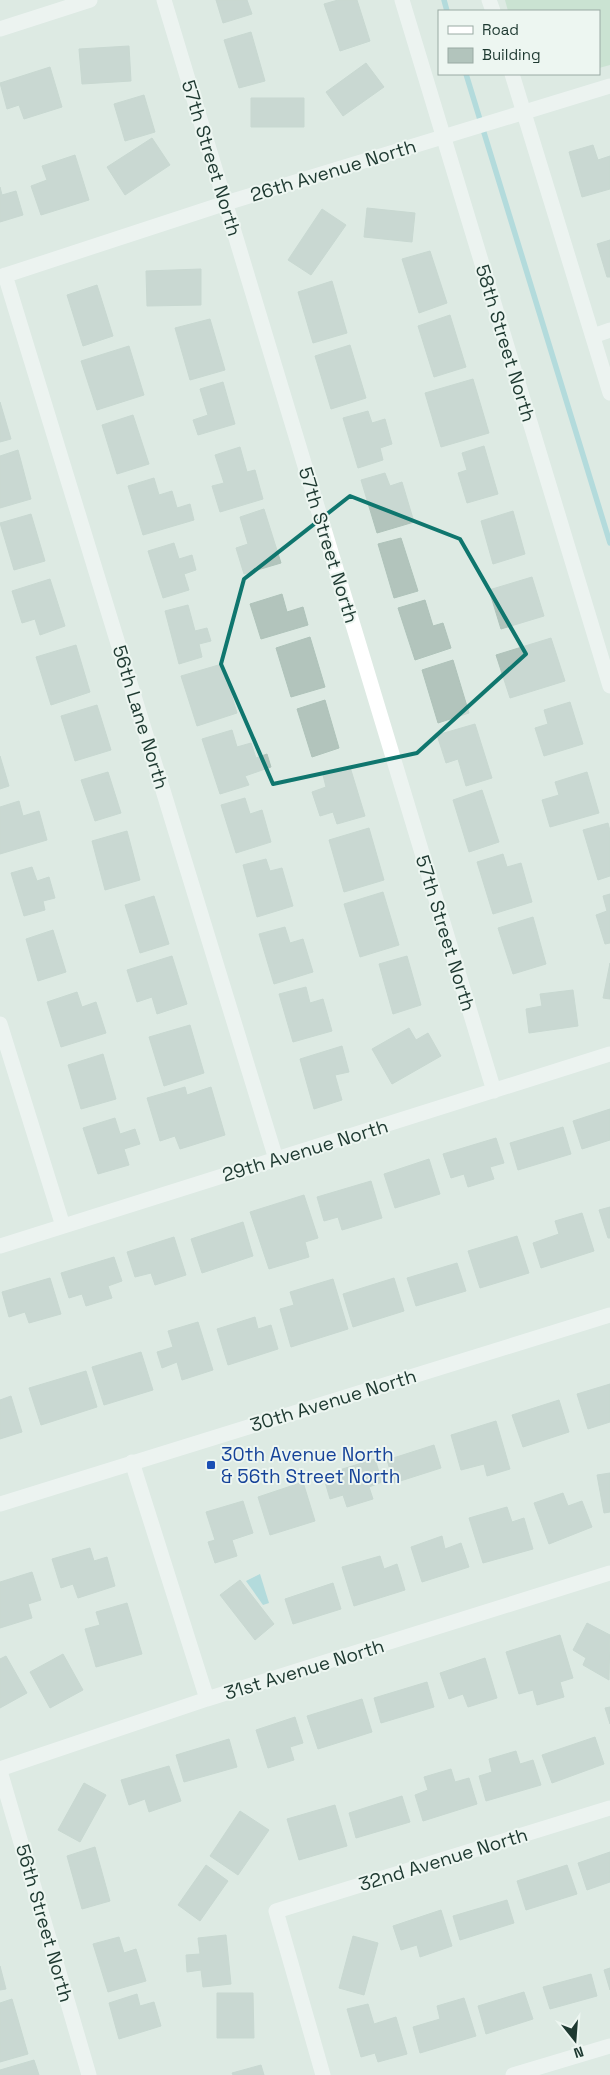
<svg xmlns="http://www.w3.org/2000/svg" width="610" height="2075" viewBox="0 0 610 2075" font-family="'Space Grotesk',sans-serif">
<rect width="100%" height="100%" fill="#ddeae3"/>
<path fill="#b4dcbd" d="M505,0H610V65L599,68V11H508Z"/>
<path fill="#81cad2" d="M260,1574L269,1603L263,1605L246,1581Z"/>
<g fill="none" stroke-linecap="round" stroke-linejoin="round">
<path stroke="#81cad2" stroke-width="5.5" d="M444,0L447,11
M466,74L610,543"/>
</g>
<path fill="#b2c4bc" stroke="#afc3ba" d="M216,0H247L252,14L223,23Z
M338,0H357L370,41L340,51L324,4Z
M251,32L265,81L239,88L224,40Z
M129,46L131,81L82,84L79,49Z
M366,63L384,87L343,116L326,92Z
M50,67L62,107L24,119L19,105L7,109L0,83Z
M144,95L155,132L125,141L114,104Z
M251,98H304V127H251Z
M152,138L170,165L125,195L107,167Z
M593,145L598,160L610,156V189L582,197L569,152Z
M75,155L89,200L41,215L31,186L47,180L42,166Z
M0,187L2,195L16,191L23,215L0,222Z
M367,208L415,213L412,242L364,237Z
M322,209L346,225L311,275L288,260Z
M610,240V277H607L597,244Z
M430,251L447,303L419,313L402,259Z
M201,269V305L147,306L146,271Z
M332,281L347,333L313,343L298,292Z
M97,285L113,336L83,346L67,295Z
M450,315L466,367L434,377L418,326Z
M210,319L225,370L190,380L175,328Z
M350,345L366,398L331,409L315,356Z
M129,346L144,395L97,410L81,361Z
M473,379L489,433L441,447L425,393Z
M223,382L235,424L198,435L193,420L208,415L200,389Z
M0,402L11,439L0,442Z
M368,411L372,423L385,419L392,444L380,448L383,460L358,468L343,418Z
M133,415L149,464L117,474L102,425Z
M484,446L498,494L467,503L458,473L467,470L462,453Z
M240,447L247,472L255,470L263,499L220,512L212,486L224,483L215,455Z
M18,450L31,499L0,508V456Z
M385,473L390,486L402,482L414,522L377,533L361,480Z
M154,478L159,495L172,491L177,508L190,504L194,520L143,535L128,486Z
M264,509L281,563L244,574L236,548L248,544L240,517Z
M513,511L525,554L493,564L481,521Z
M31,514L45,561L14,570L0,523Z
M401,538L418,591L394,598L378,544Z
M174,543L179,559L192,555L196,570L184,574L189,590L163,598L148,551Z
M532,577L544,616L501,629L489,590Z
M50,579L65,626L40,635L35,619L22,623L12,591Z
M282,594L287,612L303,607L308,625L261,639L250,604Z
M425,600L433,626L443,623L451,648L415,660L398,608Z
M188,605L195,631L207,628L211,641L199,644L202,657L179,664L165,611Z
M310,637L325,687L291,697L276,648Z
M551,638L565,681L510,698L496,655Z
M76,645L90,692L51,705L36,657Z
M453,660L469,713L438,723L422,670Z
M222,664L237,713L197,726L181,676Z
M325,700L339,748L312,757L297,709Z
M570,702L583,744L544,756L535,728L548,724L544,710Z
M97,705L111,750L75,761L61,716Z
M475,724L492,778L466,786L458,759L446,763L437,735Z
M232,730L237,747L251,743L256,758L267,754L271,767L245,776L249,785L220,794L202,739Z
M0,756L9,786L0,789Z
M350,767L365,816L337,824L333,812L320,816L312,792L326,787L323,775Z
M108,772L121,813L95,821L81,780Z
M587,772L599,813L550,827L542,800L559,795L555,782Z
M482,790L499,842L469,852L453,800Z
M245,798L250,814L262,810L271,842L236,853L221,805Z
M19,801L23,816L39,811L47,840L0,854V807Z
M608,823L610,831V876L598,880L583,830Z
M369,828L384,880L344,892L329,840Z
M127,831L140,880L105,890L92,841Z
M503,854L507,867L521,863L532,902L493,914L477,862Z
M266,859L270,871L282,868L293,906L257,917L243,865Z
M32,867L37,881L49,877L55,898L43,901L45,910L24,916L11,873Z
M383,892L399,945L360,957L344,904Z
M610,894V943L605,944L596,915L607,911L603,896Z
M154,896L169,944L140,953L125,905Z
M533,917L546,964L513,974L498,928Z
M285,927L290,943L303,939L313,972L274,984L259,934Z
M53,930L66,972L38,981L26,939Z
M172,956L187,1004L157,1014L152,997L137,1002L127,970Z
M407,956L421,1005L393,1014L379,964Z
M610,963V999L603,998Z
M306,987L310,1003L323,999L332,1031L293,1042L279,994Z
M573,990L578,1026L529,1033L526,1009L542,1006L540,994Z
M77,992L82,1007L96,1002L106,1033L61,1047L47,1002Z
M190,1025L204,1073L164,1086L149,1037Z
M409,1028L416,1040L428,1033L441,1056L392,1084L372,1049Z
M342,1046L349,1072L335,1075L342,1100L314,1109L300,1059Z
M103,1054L116,1099L81,1109L68,1065Z
M185,1087L187,1095L211,1087L225,1135L180,1149L175,1136L160,1141L147,1098Z
M610,1109V1140L582,1149L573,1121Z
M115,1118L120,1134L135,1129L140,1144L124,1149L129,1165L98,1174L83,1128Z
M563,1127L571,1154L518,1170L510,1143Z
M496,1138L504,1163L490,1167L494,1179L468,1187L464,1174L451,1178L443,1154Z
M429,1159L440,1194L395,1208L384,1174Z
M371,1181L382,1218L342,1230L338,1217L324,1221L317,1197Z
M304,1195L318,1238L305,1242L309,1257L269,1269L250,1212Z
M610,1207V1238H608L599,1210Z
M582,1213L594,1251L541,1268L533,1243L559,1234L555,1221Z
M243,1222L253,1256L202,1273L191,1239Z
M517,1236L529,1273L480,1288L468,1251Z
M174,1237L186,1275L155,1285L151,1273L135,1277L127,1252Z
M114,1257L122,1281L108,1286L112,1298L86,1306L82,1294L69,1298L61,1273Z
M457,1263L466,1291L416,1306L407,1278Z
M50,1278L61,1314L29,1323L25,1312L9,1317L2,1292Z
M394,1278L404,1311L353,1327L343,1294Z
M333,1279L348,1329L291,1347L280,1309L294,1305L290,1292Z
M255,1317L258,1329L271,1325L278,1349L228,1365L217,1329Z
M198,1322L213,1370L182,1380L177,1362L162,1368L157,1352L173,1347L168,1331Z
M141,1352L153,1390L104,1405L92,1367Z
M86,1371L97,1407L41,1425L29,1388Z
M610,1384V1422L588,1429L577,1394Z
M11,1396L22,1432L0,1439V1400Z
M559,1400L569,1432L523,1447L512,1415Z
M496,1421L510,1469L487,1476L484,1464L461,1470L451,1435Z
M434,1445L441,1468L394,1483L387,1460Z
M375,1459L382,1482L369,1487L373,1499L347,1507L343,1495L330,1499L323,1475Z
M610,1473V1512L604,1513L597,1475Z
M303,1482L315,1521L270,1535L258,1497Z
M563,1493L568,1506L582,1501L592,1527L549,1544L534,1503Z
M243,1501L253,1533L232,1540L237,1556L215,1563L208,1542L215,1540L206,1512Z
M507,1507L512,1522L524,1518L533,1549L483,1563L469,1518Z
M442,1536L445,1549L461,1543L469,1567L422,1582L411,1547Z
M90,1548L94,1561L107,1557L115,1586L78,1598L73,1584L61,1588L52,1559Z
M380,1556L384,1569L397,1564L405,1590L354,1606L342,1567Z
M32,1572L41,1600L28,1604L32,1618L0,1628V1582Z
M240,1580L274,1624L255,1640L220,1595Z
M333,1583L341,1609L293,1624L285,1599Z
M127,1603L142,1654L96,1667L85,1629L100,1625L96,1612Z
M587,1623L610,1635L609,1680L583,1665L586,1658L573,1650Z
M560,1635L573,1678L560,1682L564,1697L537,1705L533,1690L519,1694L506,1652Z
M63,1654L83,1690L50,1708L30,1672Z
M6,1656L27,1693L0,1708V1659Z
M485,1658L497,1698L468,1707L463,1694L449,1699L440,1673Z
M427,1682L434,1707L381,1723L374,1698Z
M362,1699L372,1732L318,1749L307,1716Z
M610,1707V1724L605,1708Z
M295,1717L303,1743L290,1747L294,1760L268,1768L256,1730Z
M595,1737L604,1764L552,1783L542,1755Z
M229,1739L237,1767L184,1782L176,1755Z
M516,1751L520,1764L533,1760L541,1785L486,1801L479,1776L492,1772L489,1759Z
M169,1766L181,1801L149,1812L145,1799L129,1805L121,1780Z
M451,1769L455,1782L469,1778L477,1804L423,1821L415,1795L428,1790L424,1777Z
M84,1783L106,1795L80,1842L58,1830Z
M402,1796L410,1822L356,1838L349,1813Z
M335,1805L347,1846L299,1860L287,1819Z
M240,1811L269,1830L238,1875L210,1856Z
M95,1847L110,1901L82,1909L67,1856Z
M610,1852V1882L587,1890L578,1863Z
M206,1865L228,1881L200,1921L178,1905Z
M567,1865L577,1894L526,1910L517,1881Z
M507,1900L514,1923L460,1940L453,1916Z
M441,1910L452,1946L420,1957L417,1945L401,1950L393,1926Z
M226,1935L231,1984L203,1987L201,1970L187,1972L186,1955L200,1954L198,1938Z
M353,1936L378,1943L364,1995L339,1988Z
M119,1937L124,1953L136,1949L146,1981L108,1992L93,1944Z
M0,1966L6,1989L0,1990Z
M610,1968V1990L604,1970Z
M591,1974L597,1996L550,2009L543,1987Z
M524,1992L533,2019L486,2034L478,2006Z
M217,1993H253L254,2038H217Z
M137,1994L140,2006L154,2002L161,2026L119,2039L109,2003Z
M464,1998L476,2036L420,2053L413,2027L440,2019L437,2006Z
M12,1999L28,2054L0,2062V2003Z
M368,2004L374,2024L396,2017L407,2054L378,2062L375,2053L361,2057L347,2009Z
M34,2060L39,2075H0V2070Z
M261,2065L264,2075H233L232,2073Z"/>
<g fill="none" stroke-linecap="round" stroke-linejoin="round">
<path stroke="#fff" stroke-width="15" d="M164,0L494,1091
M0,29L90,0
M5,275L276,1159
M0,277L226,203L610,86
M593,336L610,330
M0,1024L63,1226
M0,1246L610,1054
M132,1462L207,1699
M0,1769L207,1699L610,1573
M0,1771L89,2075
M323,2075L276,1911L610,1808
M513,2075L610,2046"/>
<path stroke="#fff" stroke-width="15" d="M402,0L610,686
M489,0L493,11
M512,74L610,393
M0,1504L610,1315"/>
</g>
<path d="M0 0H610V2075H0ZM350,496L460,539L526,654L417,753L273,784L221,664L244,579Z" fill="#ddeae3" fill-opacity=".55" fill-rule="evenodd"/>
<path fill="none" stroke="#0f766e" stroke-width="4" stroke-linejoin="round" d="M350,496L460,539L526,654L417,753L273,784L221,664L244,579Z"/>
<rect fill="#1a4fb4" stroke="#edf6f1" stroke-width="2" x="206" y="1460" width="10" height="10" rx="2.5"/>
<g text-anchor="middle" stroke-width="4" stroke-linejoin="round" paint-order="stroke">
<g font-size="19" fill="#1e3931" stroke="#edf6f1">
<text transform="translate(212 158) rotate(73)" y="7">57th Street North</text>
<text transform="translate(333 170) rotate(-17)" y="7">26th Avenue North</text>
<text transform="translate(506 343) rotate(73)" y="7">58th Street North</text>
<text transform="translate(329 545) rotate(73)" y="7">57th Street North</text>
<text transform="translate(141 717) rotate(73)" y="7">56th Lane North</text>
<text transform="translate(446 933) rotate(73)" y="7">57th Street North</text>
<text transform="translate(305 1150) rotate(-17)" y="7">29th Avenue North</text>
<text transform="translate(333 1400) rotate(-17)" y="7">30th Avenue North</text>
<text transform="translate(304 1669) rotate(-17)" y="7">31st Avenue North</text>
<text transform="translate(443 1859) rotate(-17)" y="7">32nd Avenue North</text>
<text transform="translate(45 1923) rotate(74)" y="7">56th Street North</text>
</g>
<g font-size="19" fill="#164399" stroke="#edf6f1" text-anchor="start">
<text x="221" y="1461">30th Avenue North<tspan x="221" dy="22">&amp; 56th Street North</tspan></text>
</g>
</g>
<rect x="438" y="10" width="162" height="65" fill="#edf6f1" stroke="#9aaaa4"/>
<rect x="448" y="26" width="25" height="8" fill="#ffffff" stroke="#9aaaa4"/>
<text x="482" y="35" font-size="15" fill="#1e3931">Road</text>
<rect x="448" y="48" width="25" height="15" fill="#b2c4bc" stroke="#9aaaa4"/>
<text x="482" y="60" font-size="15" fill="#1e3931">Building</text>
<g transform="translate(575 2040) rotate(163)" stroke="#edf6f1" stroke-width="4" paint-order="stroke">
<path d="M0-4L9 19L0 12L-9 19Z" fill="#1e3931"/>
<text y="-8" font-size="14" font-weight="bold" text-anchor="middle" fill="#1e3931">N</text>
</g>
</svg>
